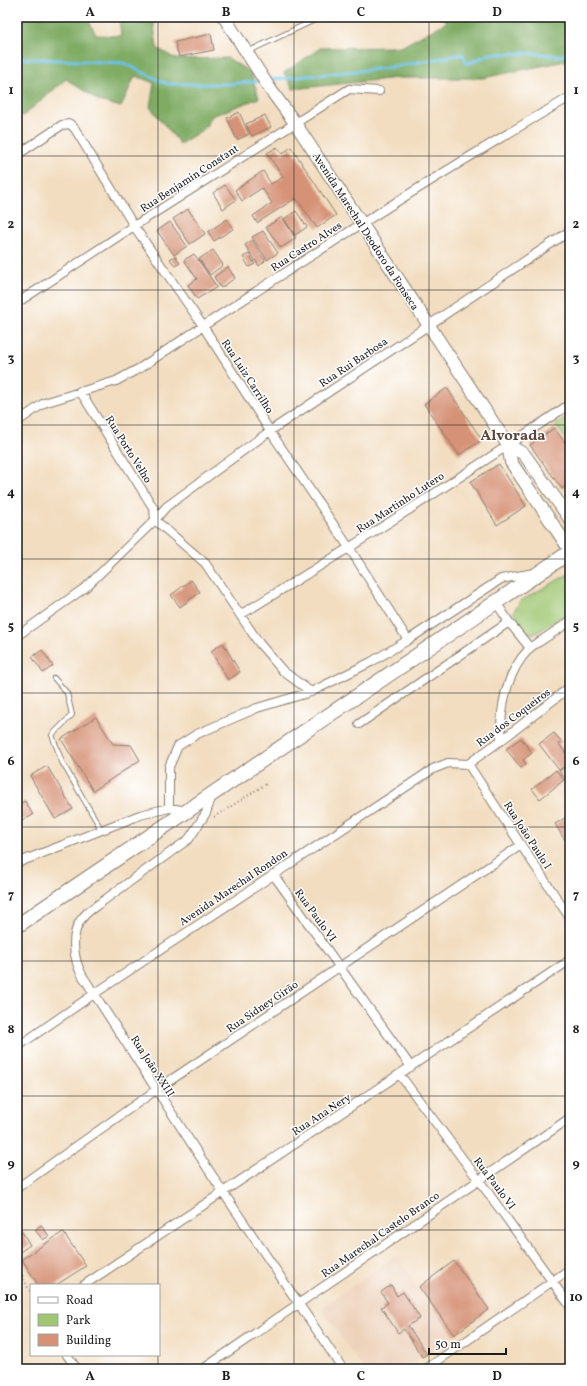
<svg xmlns="http://www.w3.org/2000/svg" width="587" height="1386" viewBox="0 0 587 1386" font-family="Vollkorn,serif">
<rect width="100%" height="100%" fill="#fff"/>
<filter id="ink" filterUnits="userSpaceOnUse"><feTurbulence type="fractalNoise" baseFrequency=".025" numOctaves="2"/><feDisplacementMap in="SourceGraphic" scale="8" xChannelSelector="R" yChannelSelector="G"/><feConvolveMatrix kernelMatrix="1 2 1 2 8 2 1 2 1" color-interpolation-filters="sRGB"/></filter>
<filter id="wash" filterUnits="userSpaceOnUse"><feTurbulence type="fractalNoise" baseFrequency=".012" numOctaves="4" result="noise"/><feDisplacementMap in="SourceGraphic" scale="16" xChannelSelector="R" yChannelSelector="G"/><feGaussianBlur stdDeviation="0.9" result="paint"/><feColorMatrix in="noise" values="0 0 0 0 0 0 0 0 0 0 0 0 0 0 0 0 0 1.4 0 .05"/><feComposite in="paint" operator="in"/></filter>
<g filter="url(#wash)">
<rect width="100%" height="100%" fill="#f2ddc0"/>
<path fill="#edd1ba" d="M396,1256L453,1335L406,1369H363L321,1308Z"/>
<path fill="#9fc671" stroke="#5e7146" d="M570,415V445L555,425Z
M567,575H570V612L534,634L522,630L515,620L514,611L520,601Z"/>
<path fill="#7fab63" stroke="#4e6440" d="M17,17H87L96,35L121,36L119,17H153L157,48L176,59L228,58L251,73L259,98L212,116L204,129L180,144L150,107L154,83L135,76L121,107L99,101L66,79L23,116L17,114Z
M443,17H570V60L483,78H397L293,89L284,73L320,48L401,47L447,22Z"/>
<g fill="none" stroke-linecap="round" stroke-linejoin="round">
<path stroke="#69c2e6" stroke-width="3" d="M17,58L124,63L167,84H229L260,81
M268,80L387,68L463,54L467,64L491,54L531,53L562,56L570,50"/>
</g>
<g id="blocks">
<path fill="#d69276" d="M211,34L214,50L179,57L175,42Z
M239,112L249,134L237,140L227,118Z
M265,115L271,127L252,136L246,124Z
M277,147L282,154L291,147L336,215L317,228L296,198L257,223L253,216L272,203L262,188L242,201L235,190L263,171L271,184L283,177L267,153Z
M225,185L236,200L223,209L213,193Z
M188,209L205,234L190,244L173,219Z
M296,211L307,227L295,235L284,219Z
M282,217L296,238L281,248L266,227Z
M227,219L233,229L214,241L208,232Z
M170,222L187,246L174,255L157,231Z
M263,231L278,253L267,260L252,237Z
M252,240L265,261L259,266L245,245Z
M213,250L223,265L210,275L199,259Z
M194,254L217,287L197,299L188,285L197,279L184,260Z
M249,254L255,264L249,267L243,257Z
M175,256L180,263L175,266L170,259Z
M228,267L235,278L221,288L214,277Z
M447,388L482,440L459,455L424,404Z
M554,428L570,449V482L562,489L530,445Z
M499,464L526,506L497,525L470,482Z
M191,580L200,592L180,607L171,595Z
M223,643L240,672L228,680L211,651Z
M42,650L53,666L43,673L32,657Z
M96,717L113,744L131,745L140,760L93,791L61,739Z
M554,733L562,742L559,744L570,759V776L566,779L559,771L569,763L559,770L539,744Z
M521,738L532,753L523,760L526,764L521,768L506,749Z
M47,766L73,809L55,819L30,776Z
M556,770L564,780L540,799L532,789Z
M25,801L33,815L22,821L17,812V805Z
M570,815V835L564,839L555,824Z
M41,1225L49,1236L43,1240L35,1230Z
M21,1230L30,1245L17,1254V1233Z
M63,1232L86,1266L56,1285H38L22,1259Z
M454,1261L489,1309L454,1335L419,1287Z
M391,1285L397,1296L403,1292L420,1318L408,1326L427,1354L422,1357L404,1329L398,1333L381,1307L388,1303L381,1292Z"/>
</g>
</g>
<g filter="url(#ink)">
<use href="#blocks" fill-opacity="0" stroke="#877c6e" stroke-width="1"/>
<g fill="none" stroke-linecap="round" stroke-linejoin="round">
<g stroke="#877c6e" stroke-width="6">
<path id="service" d="M247,52L321,17
M54,678L67,693L72,715L52,735L62,762L101,829"/>
</g>
<g stroke="#877c6e" stroke-width="10">
<path id="minor" d="M17,155L62,125L70,124L75,129L134,226L203,326L270,431L350,549L408,640
M17,303L134,226L349,89L379,91
M80,391L154,509L155,520
M17,422L44,403L116,381L140,368C281,274 423,182 570,97
M155,520L205,563L259,643L283,671L311,692
M496,602L509,622L530,648
M240,615C352,547 462,477 570,404
M17,636L86,587L155,520L166,507L270,431L570,231
M359,724L509,622
M501,741C500,709 506,673 529,649C532,645 538,643 542,640C551,634 561,628 570,621
M468,764L521,845L570,918
M468,764L507,736L570,687
M212,795L206,813L189,839L96,906C90,910 84,915 80,921C70,937 74,960 82,975L223,1192L343,1369
M169,808V767L178,746L197,734L257,708L311,692L371,662L408,640L501,579L534,573
M17,863L140,815L169,808L188,811
M273,874L411,1067
M17,1047L94,994L433,769L448,763L468,764
M400,1075L489,1194L570,1306
M17,1188L156,1090L521,845
M84,1285L570,960
M67,1355L77,1369
M203,1369L570,1118
M426,1369L570,1269"/>
</g>
<g stroke="#877c6e" stroke-width="14">
<path id="secondary" d="M224,17L270,89L295,123L508,445L511,462L570,550
M508,445L524,454L570,519"/>
</g>
<g stroke="#877c6e" stroke-width="16">
<path id="trunk" d="M17,926L570,552"/>
</g>
<path stroke="#877c6e" stroke-width="2" stroke-dasharray="1 3" stroke-linecap="butt" d="M214,817L266,784
M17,1265L31,1294"/>
<use href="#service" stroke="#fff" stroke-width="4"/>
<use href="#minor" stroke="#fff" stroke-width="8"/>
<use href="#secondary" stroke="#fff" stroke-width="12"/>
<use href="#trunk" stroke="#fff" stroke-width="14"/>
</g>
</g>
<path fill="none" stroke="#1c1c1c" stroke-width="1" stroke-opacity="0.55" d="M158,17V1285M294,17V1369M429,17V1369M17,156H570M17,290H570M17,425H570M17,559H570M17,693H570M17,827H570M17,961H570M17,1096H570M17,1230H570M158,1355V1369"/>
<g text-anchor="middle" stroke-width="3" stroke-linejoin="round" paint-order="stroke">
<g font-size="11" fill="#1c1c1c" stroke="#fff">
<text transform="translate(189 178) rotate(-33)" y="4">Rua Benjamin Constant</text>
<text transform="translate(366 231) rotate(57)" y="4">Avenida Marechal Deodoro da Fonseca</text>
<text transform="translate(306 246) rotate(-33)" y="4">Rua Castro Alves</text>
<text transform="translate(353 362) rotate(-34)" y="4">Rua Rui Barbosa</text>
<text transform="translate(248 376) rotate(57)" y="4">Rua Luiz Carrilho</text>
<text transform="translate(129 449) rotate(58)" y="4">Rua Porto Velho</text>
<text transform="translate(400 502) rotate(-33)" y="4">Rua Martinho Lutero</text>
<text transform="translate(513 717) rotate(-37)" y="4">Rua dos Coqueiros</text>
<text transform="translate(528 835) rotate(57)" y="4">Rua João Paulo I</text>
<text transform="translate(233 887) rotate(-34)" y="4">Avenida Marechal Rondon</text>
<text transform="translate(316 915) rotate(54)" y="4">Rua Paulo VI</text>
<text transform="translate(262 1006) rotate(-34)" y="4">Rua Sidney Girão</text>
<text transform="translate(153 1066) rotate(57)" y="4">Rua João XXIII</text>
<text transform="translate(321 1114) rotate(-33)" y="4">Rua Ana Nery</text>
<text transform="translate(495 1183) rotate(53)" y="4">Rua Paulo VI</text>
<text transform="translate(380 1234) rotate(-35)" y="4">Rua Marechal Castelo Branco</text>
</g>
<g font-size="15" font-weight="bold" fill="#5d453c" stroke="#fff">
<text x="513" y="440">Alvorada</text>
</g>
</g>
<rect width="587" height="1386" fill="none" stroke="#fff" stroke-width="44"/>
<rect x="30" y="1284" width="130" height="72" fill="#ffffff" stroke="#a4a4a4"/>
<rect x="38" y="1297" width="20" height="6" fill="#ffffff" stroke="#a4a4a4"/>
<text x="66" y="1304" font-size="12" fill="#1c1c1c">Road</text>
<rect x="38" y="1314" width="20" height="12" fill="#9fc671" stroke="#a4a4a4"/>
<text x="66" y="1324" font-size="12" fill="#1c1c1c">Park</text>
<rect x="38" y="1334" width="20" height="12" fill="#d69276" stroke="#a4a4a4"/>
<text x="66" y="1344" font-size="12" fill="#1c1c1c">Building</text>
<path d="M429 1348v6h77v-6" fill="none" stroke="#1c1c1c" stroke-width="2"/>
<text x="435" y="1348" font-size="12" fill="#1c1c1c" stroke="#ffffff" stroke-width="3" paint-order="stroke">50 m</text>
<rect x="22" y="22" width="543" height="1342" fill="none" stroke="#1c1c1c" stroke-width="1.5"/>
<g font-size="13" text-anchor="middle" font-weight="bold" fill="#1c1c1c">
<text x="90" y="16">A</text>
<text x="226" y="16">B</text>
<text x="361" y="16">C</text>
<text x="497" y="16">D</text>
<text x="11" y="94">1</text>
<text x="576" y="94">1</text>
<text x="11" y="228">2</text>
<text x="576" y="228">2</text>
<text x="11" y="362">3</text>
<text x="576" y="362">3</text>
<text x="11" y="496">4</text>
<text x="576" y="496">4</text>
<text x="11" y="630">5</text>
<text x="576" y="630">5</text>
<text x="11" y="765">6</text>
<text x="576" y="765">6</text>
<text x="11" y="899">7</text>
<text x="576" y="899">7</text>
<text x="11" y="1033">8</text>
<text x="576" y="1033">8</text>
<text x="11" y="1167">9</text>
<text x="576" y="1167">9</text>
<text x="11" y="1301">10</text>
<text x="576" y="1301">10</text>
<text x="90" y="1380">A</text>
<text x="226" y="1380">B</text>
<text x="361" y="1380">C</text>
<text x="497" y="1380">D</text>
</g>
</svg>
